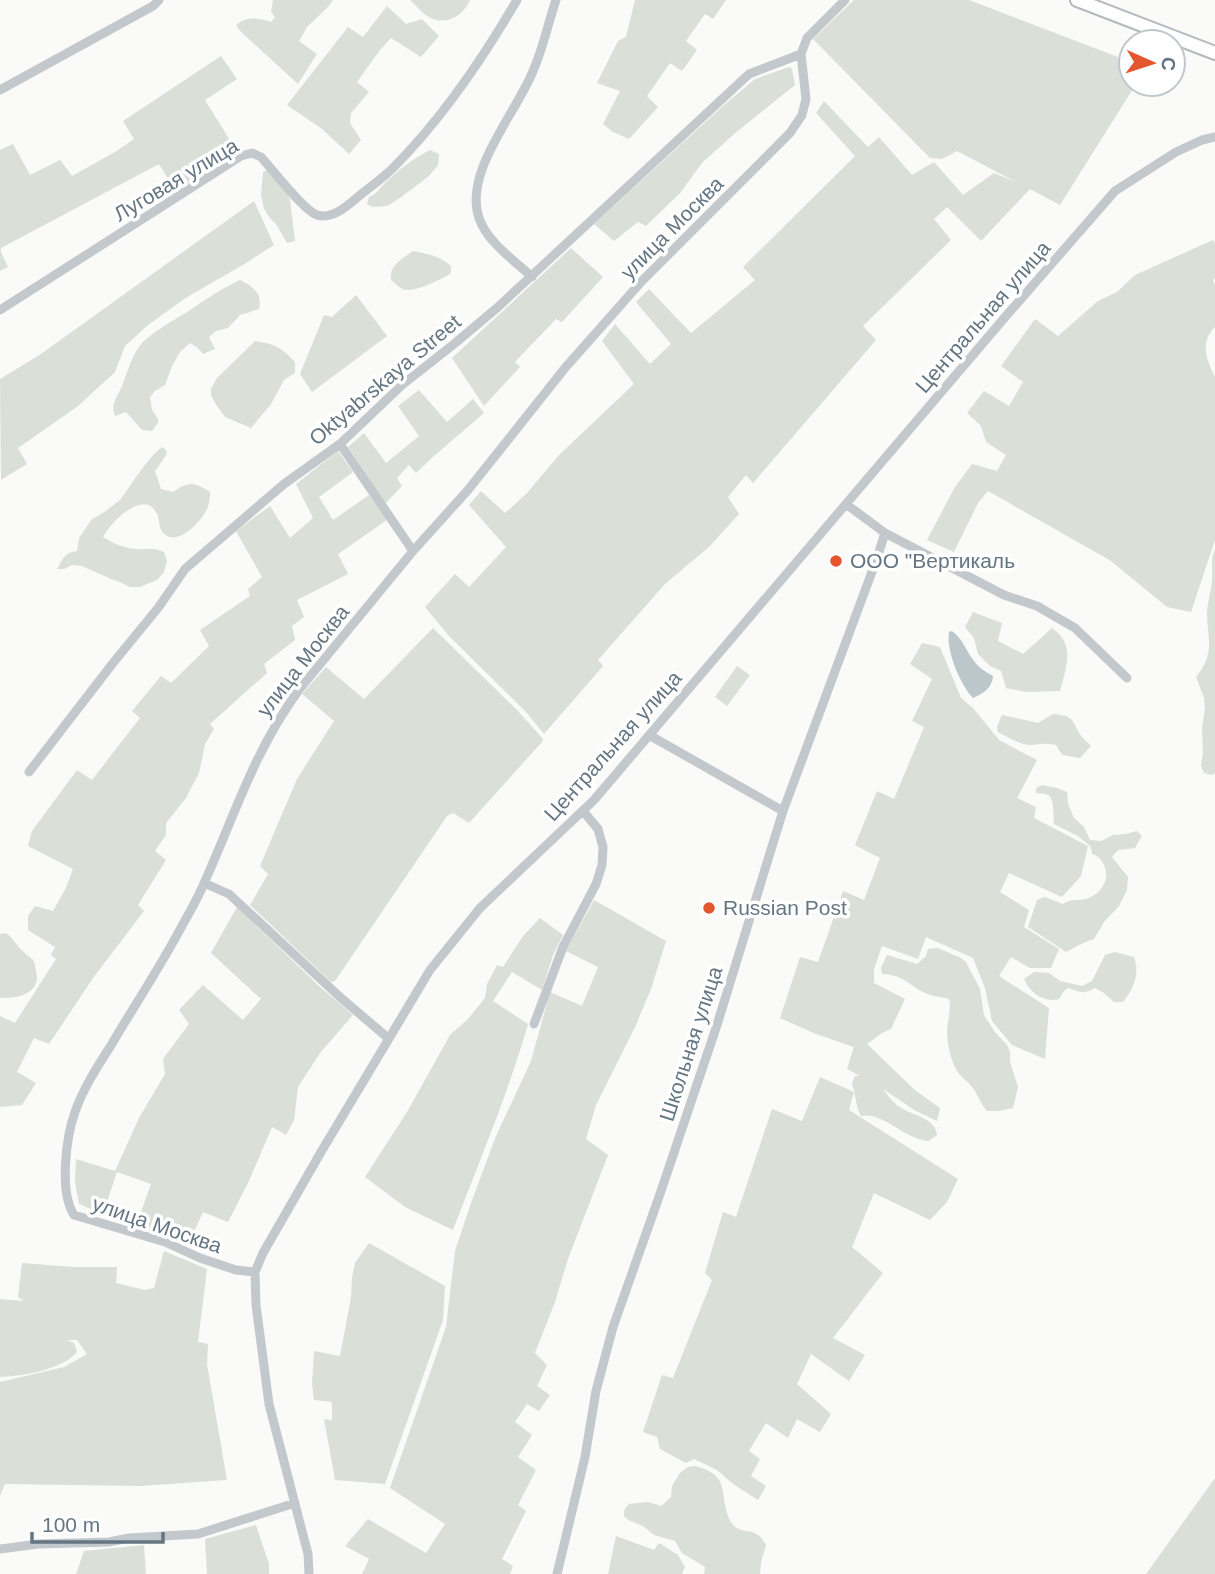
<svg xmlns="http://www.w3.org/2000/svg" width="1215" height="1574" viewBox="0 0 1215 1574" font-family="Helvetica,sans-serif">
<rect width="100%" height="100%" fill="#fafaf8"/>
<path fill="#dadfd7" d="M273,0H333L328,7L307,27L299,41L317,54L298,84L240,31L236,25C248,16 257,18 271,22L275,17L271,12Z
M410,0H470C463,17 444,27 427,16C421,12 416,5 410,0Z
M635,0H726L713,19L705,14L686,41L697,50L682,71L670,63L647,96L658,107L629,139L613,132L603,124L620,91L597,83L618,41L626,37Z
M854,0H969L1131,62V84H1136L1060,205L1030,189L981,241L947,207L934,219L951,240L863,326L876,340L753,483L746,475L728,497L739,514L710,546L665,584L598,660L603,666L544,734L526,712L449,636L425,607L455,574L469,587L506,547L469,505L481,491L505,513L527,493L559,455L634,384L602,341L615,324L650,364L671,344L636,302L649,289L691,333L755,280L743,267L855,156L816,113L824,101L868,147L879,137L912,175L934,162L963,195L994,173L1016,182L957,151L942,159L930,158L813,39Z
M387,6L406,24L422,19L439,36L421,57L391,38L380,50L357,82L369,92L351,113L350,123L361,140L349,154L322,129L287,105L348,27L363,37Z
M221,56L237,79L205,100L236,150L234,156L176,192L159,164L1,248V252L8,267L0,271V150L13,144L30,175L60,160L72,176L115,152L134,139L123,121Z
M789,67L792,69L795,85L734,134L702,163L680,193L646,226L638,222L614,241L594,224L724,105L755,79Z
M430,150L439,154L438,165L429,176L400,198L387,206L373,207L367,204L369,197C377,194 379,189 385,183C398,170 414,158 430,150Z
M267,170L285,190L290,199L295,241L287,243L276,224L269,217L264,209L261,195L263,172Z
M254,201L274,245L241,266L184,299L148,325L125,346L115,372L78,406L18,448L27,464L1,480L0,379L41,354Z
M1213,240L1215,244V278L1213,280L1215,285V327C1199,342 1207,361 1215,377V540L1191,612L1167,607L1111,561L988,491L978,503L954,552L927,540L955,487L972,464L997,471L1006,455L986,442L981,426L967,413L984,391L1009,406L1023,382L1001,366L1035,319L1058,336L1098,301L1117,292L1135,275Z
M571,248L603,277L562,322L556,319L515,362L520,367L484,406L452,358Z
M413,251C427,254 440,256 451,266V273C441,280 417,291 406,290C400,289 395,283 391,280C389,265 402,259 413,251Z
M240,280C253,286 263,294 259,309L240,315L228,328L216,331L209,337L215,349L203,354L198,348L190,343L180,352L172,366L165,385L155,391L150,397L152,410L158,419V423L152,431L142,430L126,412L115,416C110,404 117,397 122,386C128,371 132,354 143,342C155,331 170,322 184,314C202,302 220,289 240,280Z
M356,295L387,336L312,392L300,374L324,315L332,317Z
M255,341C275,344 281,347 295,362V373L284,380L271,404L251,428L225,417L215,403L211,395V389L217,378Z
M419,390L447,422L473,399L484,413L435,455L416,473L409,465L397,478L402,486L385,504L348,447L364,433L386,463L419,436L398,406Z
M162,447L166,450L167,454L155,471L161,489L173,492C189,481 194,482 210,492C210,495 210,499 209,503C207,516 182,544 167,536C157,530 161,520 156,512C143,489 110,523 103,537C113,543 123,548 136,549C147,550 154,547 164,552L167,561L164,572L157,580L140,587H130L120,582L111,579L82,566L72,565L64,569H57C62,559 66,552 77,551L79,538L92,519L103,513L120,500L141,470L154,454Z
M338,451L353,472L319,497L333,520L369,495L387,520L338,554L348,574L297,600L304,617L292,626L295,640L264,664L267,673L210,724L214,729L205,744L199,773L186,798L166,823V835L155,851L166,860L138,905L144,911L93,978L49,1044L34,1038L17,1072L36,1083L22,1105L0,1107V1016L15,1023L56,959L51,955L55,947L28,930V916L35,906L53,911L66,888L73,869L28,846L32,831L77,770L92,780L140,718L132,711L161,676L171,683L209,646L200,630L250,596L248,589L262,577L236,531L270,506L290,538L313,518L296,484Z
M1215,549V773L1212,775L1204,773L1201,766L1203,752L1202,727L1205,709L1204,698L1196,677C1215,654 1208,641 1207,614C1207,603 1211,593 1212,581C1213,570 1210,560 1215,549Z
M973,612L1002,623L998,641L1023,654L1052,628C1076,644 1066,668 1060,691L1026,692L1006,688L1001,671L990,666L978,654L974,638L965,627Z
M433,628L516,709L543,739L542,742L469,823L453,813L447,816L335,981L331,982L250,905L268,874L260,866L297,779L334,721L302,694L326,667L364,699Z
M922,643L940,647L961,698L973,708L999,740L1037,760L1017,798L1036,807L1034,818L1088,846L1081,876L1062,897L1009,873L1000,892L1029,910L1024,927L1059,949L1051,968H1030L1011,957L999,976L1049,1008L1045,1059L1012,1045L992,1021L985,988L973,958L926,937L918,959L882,946L874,969V983L905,999L891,1029L882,1033L867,1044L916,1091L940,1108L937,1121L916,1111L883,1089C889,1097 894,1104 903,1109C915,1116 935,1118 937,1135L929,1141C903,1139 883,1111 861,1116C855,1105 856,1094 852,1083L855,1076H860L847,1069L854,1047L816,1034L780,1018L800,957L818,962L843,891L864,900L880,858L855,845L877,791L894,799L924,727L912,721L932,679L910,664Z
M737,666L750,675L727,706L715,697Z
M1053,714C1072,716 1071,717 1079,733C1082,738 1087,742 1091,746L1080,758L1062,755L1056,745C1044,743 1043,744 1032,745C1020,745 1008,737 998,732L997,727L1002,715L1038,723Z
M1042,785L1057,788L1067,792L1068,804L1074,818L1084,827L1090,840L1101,841L1113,835L1126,834L1137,831L1142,836L1135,848L1118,850L1112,857L1128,877L1127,890L1119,906L1104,922L1094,939L1085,942L1066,952L1028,927L1037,900L1045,897L1063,904C1071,898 1076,901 1085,899C1100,896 1111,880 1104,865C1101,859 1098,856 1092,854L1091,847L1078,836L1054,824C1053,816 1055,799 1048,795C1045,793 1040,794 1036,793V788Z
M594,900L666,941L651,989L636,1025L596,1105L586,1139L608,1155L568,1259L555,1302L535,1353L547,1365L537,1386L550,1395L539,1411L527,1404L515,1422L532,1435L518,1457L536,1470L518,1505L526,1511L502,1559L513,1566L510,1574H362L369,1559L345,1546L368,1519L426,1553L445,1524L390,1488L446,1327L455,1251L471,1203L496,1136L531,1061L550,992L582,1006L598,967L566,951Z
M237,907L319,986L353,1015L320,1053L298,1087L294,1120L286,1135L272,1127L249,1181L228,1222L203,1212L188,1245L162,1233L136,1226L151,1184L117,1172L103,1214L79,1204L75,1182L76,1159L115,1171L139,1118L165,1074L163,1059L189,1024L179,1010L203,985L243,1020L261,999L211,953Z
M540,918L563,935L553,955L542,990L512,972L493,1001L528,1024C508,1094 479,1162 453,1230L405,1207L365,1177L407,1112L450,1035L467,1020L485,998L487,984L497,965L503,967L523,936Z
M6,933C14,939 17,947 25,953C27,956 31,957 33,960C35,963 35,967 36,971C42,993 18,999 0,998V934Z
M938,948L961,958L966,962L980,989L984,1015L994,1031L1007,1045L1010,1052V1062L1018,1087L1013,1108L998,1111H987C981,1104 978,1095 972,1087C969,1083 964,1079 960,1075C951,1064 948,1047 947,1033C947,1021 952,1010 949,999C943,997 937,997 931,995C911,989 907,975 882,974L881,968L887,955L917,964L926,956L928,949Z
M1115,952L1134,957C1140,974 1134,988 1123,1002H1114L1104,993L1095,988C1082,995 1081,992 1068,988L1064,991L1059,999C1044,1003 1030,993 1024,979L1034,972L1049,973L1060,981L1082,986L1092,981L1105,955Z
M820,1077L854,1092L849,1110L958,1179L947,1202L930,1220L874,1193L852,1247L883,1273L833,1338L865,1355L849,1381L811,1354L797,1384L831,1414L820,1432L797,1419L788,1438L766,1423L749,1451L760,1459L751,1476L766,1486L758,1500L733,1484L717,1470L694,1459L686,1463L660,1449L657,1437L643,1432L662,1375L673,1378L712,1280L705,1273L723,1212L736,1217L772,1109L802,1121Z
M369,1243L445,1286L443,1320L385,1484L335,1480L324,1419L332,1420V1402L314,1400L312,1384L314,1351L340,1356L351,1297L352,1277L355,1263Z
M164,1251L207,1269L198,1342L208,1344L207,1364L227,1480L140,1486L5,1484L0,1496V1382L64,1367L87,1354L77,1340H67L74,1343L77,1352C62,1370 22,1376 0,1377V1299L24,1301L18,1297L22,1263L74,1267H117L116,1283L145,1290L154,1288Z
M695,1466C734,1476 717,1496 731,1522C741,1538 755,1523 766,1545L761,1562L760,1574H704L705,1567L682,1553L675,1541L654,1535L643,1526L628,1520L624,1516V1510L629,1504L648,1502L661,1506L671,1497L672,1486L680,1473L688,1467Z
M1215,1478V1574H1146Z
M256,1525L269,1564V1574H207L205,1539Z
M616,1536L654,1550L659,1543L678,1555L685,1567L682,1574H608Z
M144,1545L146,1574H76L84,1551Z"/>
<path fill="#bbc7cb" d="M952,631C963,639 966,651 974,661C979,668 986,672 993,676C992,688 984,693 973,698C960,684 946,651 949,632Z"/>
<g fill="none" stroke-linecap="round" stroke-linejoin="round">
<g stroke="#b3babf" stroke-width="16">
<path id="secondary" d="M1077,0L1215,53"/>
</g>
<path stroke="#c3c8cc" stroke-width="9" d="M0,90L153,6L159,0
M532,277C514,260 487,242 479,218C463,172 517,112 533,71C543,49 548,23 556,0
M0,310L241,156L252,153L261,157C272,169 304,211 317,215C333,220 348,205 359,196C370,187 383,178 393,168C442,119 482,60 517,0
M340,444L413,551
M846,504L885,533L1004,595L1037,606L1075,628L1127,678
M649,735L783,811
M29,772L113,663L158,608L185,569L284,484L340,444L402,385L454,344L498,307L749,74L801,54
M204,883L229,894L341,998L388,1038
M534,1024L563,947L596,884L602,865L603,847L598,829L583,811
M255,1272L236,1270L200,1258L165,1242L74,1215C59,1192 66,1137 75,1112C83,1089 97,1067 110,1047C134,1006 161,966 183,924C191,910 199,896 205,881C235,814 254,752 298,691L413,551L468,490L565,368L641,282L790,133L802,115L806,99L801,54L807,38L845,0
M0,1549L38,1544L109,1542L129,1538L198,1534L295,1503
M309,1574L308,1554L269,1404L256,1305L255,1272L263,1253L321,1152L430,970L480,908L594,800L1006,316L1115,191L1176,152L1202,140L1215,137
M557,1574L585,1457L596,1391L613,1327L660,1194L717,1025L783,811L876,561L885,533"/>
<use href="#secondary" stroke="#fff" stroke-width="12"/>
</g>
<g fill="#e4572e" stroke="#fff" stroke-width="2.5">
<circle cx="836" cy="561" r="7"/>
<circle cx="709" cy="908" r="7"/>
</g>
<g text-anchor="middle" stroke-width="7" stroke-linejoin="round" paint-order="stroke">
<g font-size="21" fill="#657683" stroke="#fff">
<text transform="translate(176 180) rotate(-31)" y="7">Луговая улица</text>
<text transform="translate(672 228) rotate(-45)" y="7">улица Москва</text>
<text transform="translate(983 317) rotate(-49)" y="7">Центральная улица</text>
<text transform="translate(385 380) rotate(-40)" y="7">Oktyabrskaya Street</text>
<text transform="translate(303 661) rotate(-52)" y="7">улица Москва</text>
<text transform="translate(613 746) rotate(-48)" y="7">Центральная улица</text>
<text transform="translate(691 1044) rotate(-72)" y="7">Школьная улица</text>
<text transform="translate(157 1225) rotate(19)" y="7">улица Москва</text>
</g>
<g font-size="21" fill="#657683" stroke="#fff" text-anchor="start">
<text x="850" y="568">ООО "Вертикаль</text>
<text x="723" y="915">Russian Post</text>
</g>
</g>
<g transform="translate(1152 63) rotate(93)"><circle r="33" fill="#ffffff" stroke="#c1c8cd" stroke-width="2"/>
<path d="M0-5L12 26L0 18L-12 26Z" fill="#e4572e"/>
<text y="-10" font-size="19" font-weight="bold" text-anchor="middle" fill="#657683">С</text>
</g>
<path d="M32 1532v10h131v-10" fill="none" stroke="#657683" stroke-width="3.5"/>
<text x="42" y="1532" font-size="21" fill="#657683" stroke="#ffffff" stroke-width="5" paint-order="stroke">100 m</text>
</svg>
